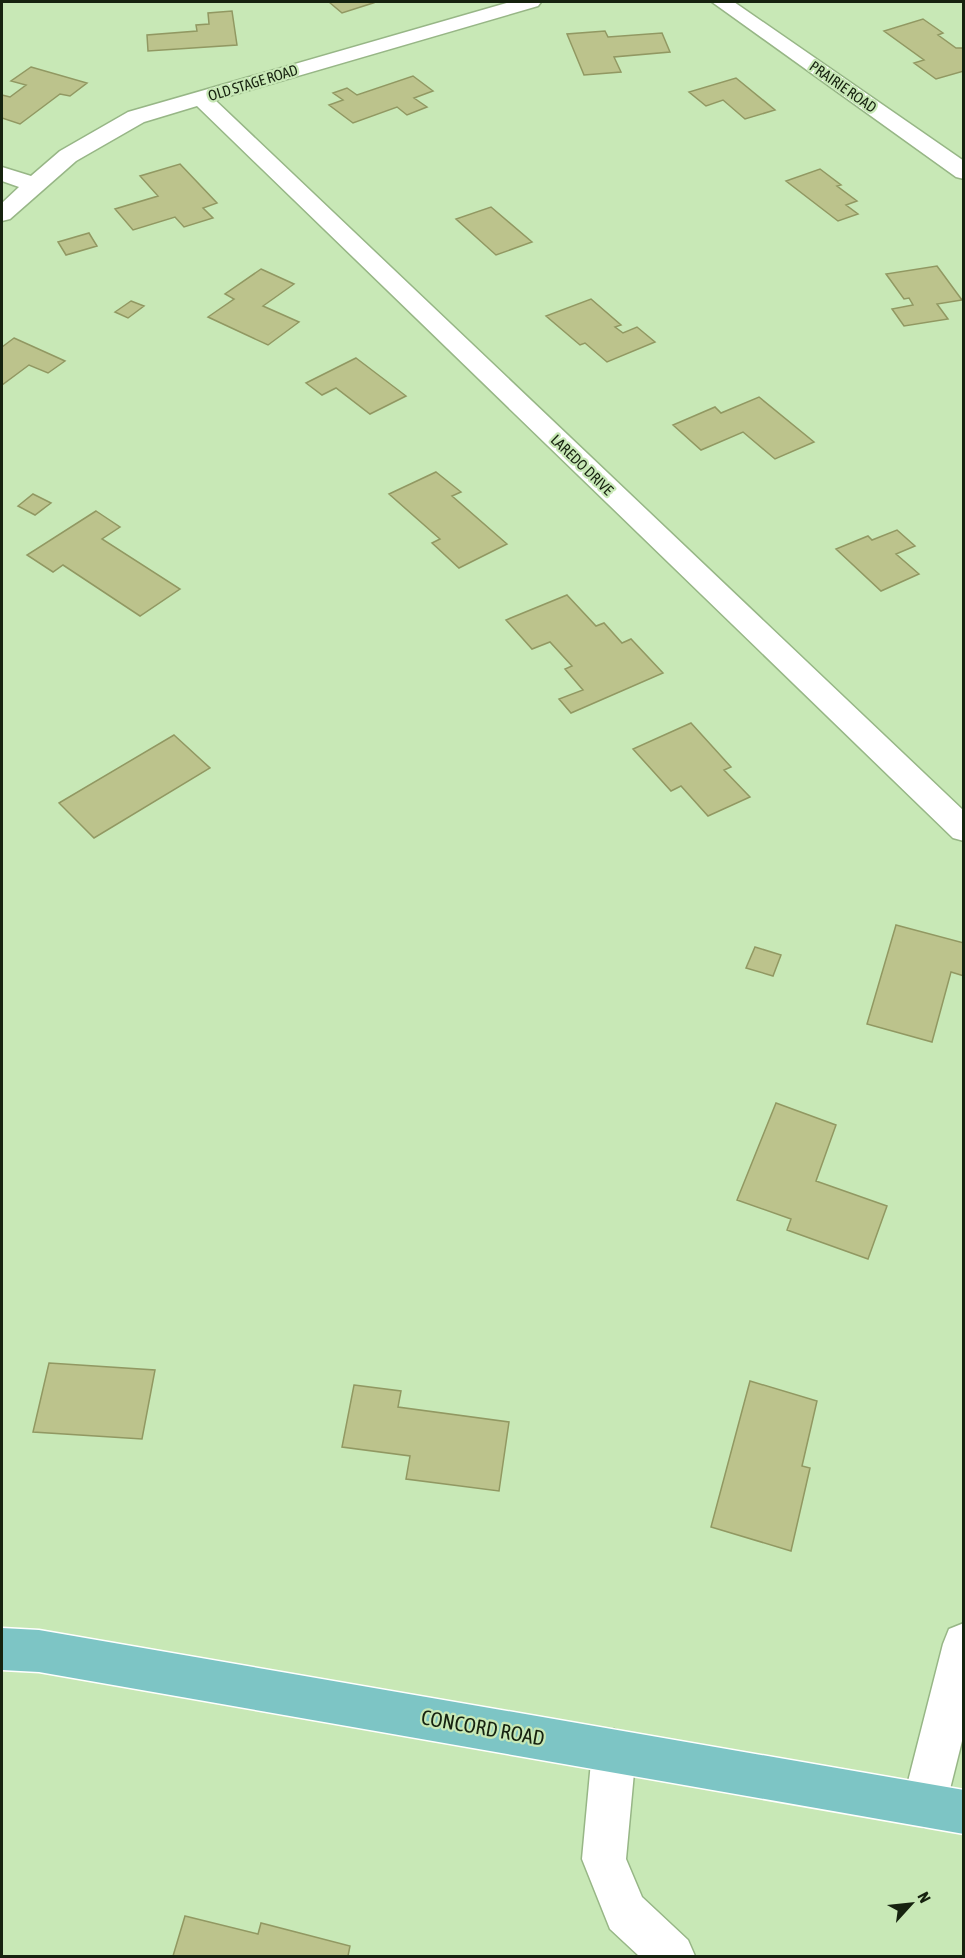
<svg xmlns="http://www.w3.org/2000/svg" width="965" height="1958" viewBox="0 0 965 1958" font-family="'Asap Condensed',sans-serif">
<rect width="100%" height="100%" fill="#c8e8b6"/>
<path fill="#bcc38c" stroke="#919862" stroke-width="1.5" d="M329,2H371L373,3L342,13Z
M232,11L237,45L148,51L147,35L197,31L196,25L209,24L208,13Z
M923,19L943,33L938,35L956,48H964V71L936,79L914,63L924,60L884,31Z
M605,31L608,37L662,33L670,52L614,57L621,72L584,75L567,34Z
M31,67L87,83L70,96L60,94L20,124L2,118V95L10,97L26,85L11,81Z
M413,76L433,91L414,98L427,107L407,115L397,107L353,123L329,105L343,100L333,93L347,88L357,95Z
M736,78L775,110L745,119L723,100L706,106L689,92Z
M180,164L217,203L203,208L213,218L184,227L175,217L133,230L115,209L158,196L140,176Z
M820,169L841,185L837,186L857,201L846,205L858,214L838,221L786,181Z
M491,207L532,242L496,255L456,219Z
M89,233L97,246L66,255L58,242Z
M937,266L962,300L937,304L948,319L904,326L892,309L913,305L909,298L904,299L886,274Z
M261,269L294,284L263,306L299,322L268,345L208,317L234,299L225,294Z
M591,299L621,325L615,327L623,333L637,327L655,342L607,362L585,343L580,345L546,316Z
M131,301L144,306L128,318L115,312Z
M14,338L65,361L48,373L29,365L2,385V347Z
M356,358L406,396L370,414L336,388L322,395L306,383Z
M759,397L814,442L775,459L743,432L701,450L673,425L715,407L721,413Z
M436,472L461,492L452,496L507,544L459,568L432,543L440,539L389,494Z
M33,494L51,503L35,515L18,506Z
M96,511L120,527L102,539L180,589L140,616L63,565L53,572L27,555Z
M897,530L915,546L896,554L919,574L881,591L836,549L868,536L872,540Z
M567,595L596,626L604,623L622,643L631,639L663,673L571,713L559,699L583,690L565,669L572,666L550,642L532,649L506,620Z
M691,723L731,767L724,770L750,797L708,816L681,786L671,791L633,749Z
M174,735L210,768L94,838L59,803Z
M896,925L964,943V976L951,972L932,1042L867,1024Z
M755,947L781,955L773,976L746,968Z
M776,1103L836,1125L816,1181L887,1206L868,1259L787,1230L791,1219L737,1200Z
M49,1363L155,1370L142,1439L33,1432Z
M750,1381L817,1401L802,1466L810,1468L791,1551L711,1527Z
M354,1385L401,1391L398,1407L509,1422L499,1491L406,1479L410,1456L342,1447Z
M185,1916L258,1934L261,1923L350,1946L348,1956H173Z"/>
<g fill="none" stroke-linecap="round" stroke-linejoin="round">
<g stroke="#97b686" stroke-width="3">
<path id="minor" d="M510,2H541L538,6L215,100L964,811V841L953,838L197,106L144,122L76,161L10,219L2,221V203L19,187L2,181V167L31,176L60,151L128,112Z
M712,2H734L964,161V179L956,177Z
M964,1623V1733L946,1805L940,1821L924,1827L908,1821L902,1805L943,1644L949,1629Z
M614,1729L629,1736L636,1751L626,1859L642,1897L688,1940L695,1956H639L610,1929L582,1859L592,1751L599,1736Z"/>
</g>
<g stroke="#fff" stroke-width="3">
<path id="major" d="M2,1628L39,1630L964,1790V1834L39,1672L2,1670Z"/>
</g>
<use href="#minor" fill="#fff" fill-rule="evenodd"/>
<use href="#major" fill="#7dc5c5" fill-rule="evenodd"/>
</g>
<g text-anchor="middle" stroke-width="4.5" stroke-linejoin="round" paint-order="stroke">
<g font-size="15" fill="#16220f" stroke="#c8e8b6">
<text transform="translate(253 83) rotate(-17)" y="5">OLD STAGE ROAD</text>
<text transform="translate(843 87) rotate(35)" y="5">PRAIRIE ROAD</text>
<text transform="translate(582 465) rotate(44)" y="5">LAREDO DRIVE</text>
</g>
<g font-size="21" fill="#16220f" stroke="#c8e8b6">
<text transform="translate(483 1728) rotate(10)" y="7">CONCORD ROAD</text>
</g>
</g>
<rect width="965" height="1958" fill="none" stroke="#16220f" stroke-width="6"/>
<g transform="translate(911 1904) rotate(63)" stroke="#c8e8b6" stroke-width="4.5" paint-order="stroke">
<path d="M0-4.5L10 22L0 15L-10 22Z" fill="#16220f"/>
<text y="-9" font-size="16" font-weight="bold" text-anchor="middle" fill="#16220f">N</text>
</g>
</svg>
